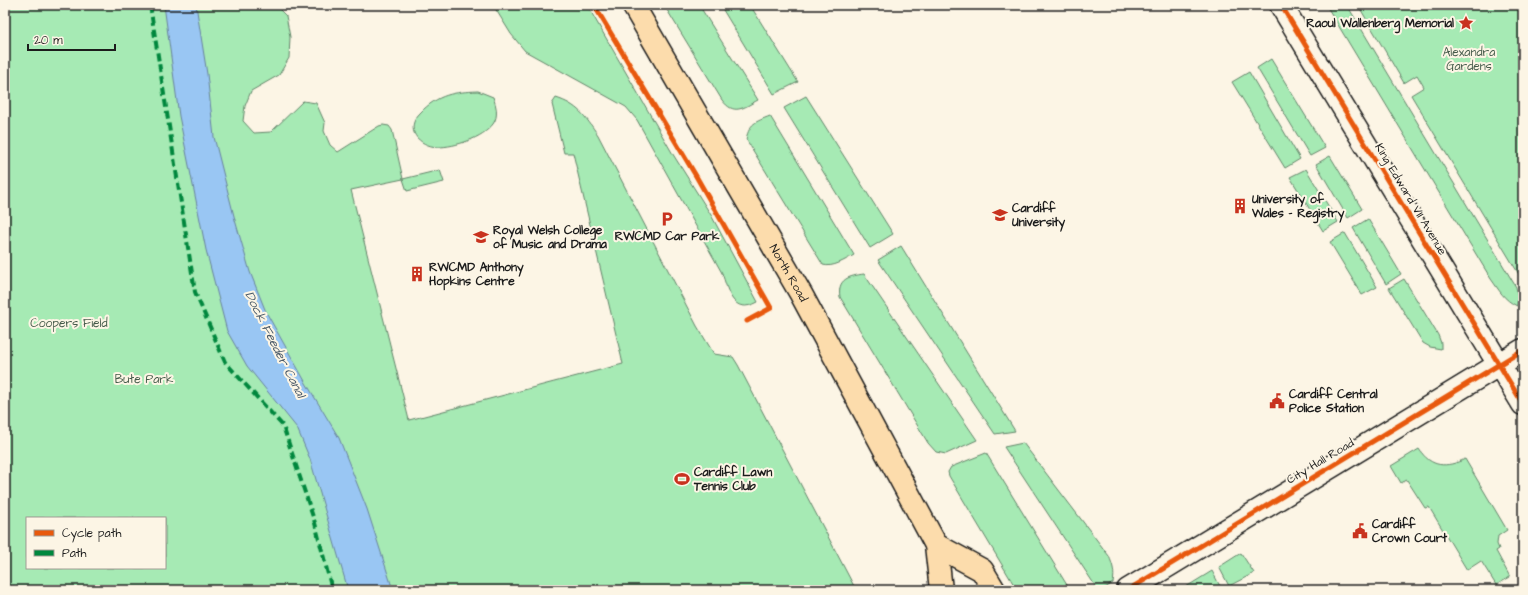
<svg xmlns="http://www.w3.org/2000/svg" width="1528" height="595" viewBox="0 0 1528 595" font-family="'Architects Daughter',sans-serif">
<rect width="100%" height="100%" fill="#fcf5e5"/>
<filter id="ink" filterUnits="userSpaceOnUse"><feTurbulence type="fractalNoise" baseFrequency=".025" numOctaves="2"/><feDisplacementMap in="SourceGraphic" scale="8" xChannelSelector="R" yChannelSelector="G"/><feConvolveMatrix kernelMatrix="1 2 1 2 8 2 1 2 1" color-interpolation-filters="sRGB"/></filter>
<g filter="url(#ink)">
<path fill="#a6eab4" stroke="#618368" fill-rule="evenodd" d="M5,5H275L286,16L290,37L289,58L279,75L251,91L245,106L243,121L254,133L271,132L303,101L316,103L325,123L324,131L330,145L338,152L379,126L383,125L389,126L392,130L403,179L440,170L444,182L407,191L403,179L351,190L409,420L623,364L573,153H564L552,104L556,98C578,105 585,116 598,135L697,326L714,354L733,357L738,365L856,590H5ZM27,518H165V568H27Z
M493,5H587L674,156L711,215L758,302C732,316 728,290 722,273L637,120L626,107L525,51L511,34Z
M664,5H699L758,100C743,108 734,116 722,100Z
M720,5H750L798,82L774,94Z
M1326,5H1347L1516,287L1518,297L1517,306C1504,300 1499,290 1491,279Z
M1358,5H1523V281L1411,95L1424,87L1417,75L1404,83Z
M1271,59L1325,148L1310,156L1257,68Z
M1249,72L1300,159L1285,168L1232,82Z
M478,91L493,97C496,105 499,116 493,124C483,138 455,147 438,147C418,146 404,129 420,113C438,94 454,92 478,91Z
M806,96L893,234L870,248L784,108Z
M770,116L854,255C845,260 833,268 823,265L746,139C750,123 755,122 770,116Z
M1330,156L1362,209L1348,218L1316,164Z
M1306,169L1338,222L1323,231L1290,177Z
M1368,219L1401,274L1386,284L1353,228Z
M1345,233L1377,287L1362,295L1330,242Z
M901,246L1015,431L995,434L878,260Z
M864,274L977,440L946,454L936,452L928,443L840,297C837,279 849,276 864,274Z
M1404,279L1438,335L1441,343V349L1430,347L1423,343L1389,288Z
M1023,443L1109,556C1113,566 1115,572 1113,583L1102,590H1098L1004,447Z
M1419,449C1431,468 1447,468 1465,459L1507,530L1498,536L1497,544L1499,549L1496,551L1510,577L1496,585L1481,561L1467,570L1429,507L1425,508L1407,480L1401,483L1391,466Z
M986,453L1070,590H1017L949,476L948,472L951,467Z
M1241,553L1254,573L1229,586L1219,567Z
M1212,571L1222,590H1187L1186,587Z"/>
<path fill="#99c6f3" stroke="#67829d" d="M164,5H196L207,74L214,137L235,220L250,272L266,312L306,383L339,438L367,509L393,590H348L310,459L297,428L247,366L227,331L206,250L179,116Z"/>
<g fill="none" stroke-linecap="round" stroke-linejoin="round">
<g stroke="#1c1c1c" stroke-width="25">
<path id="minor" d="M1281,5L1523,404
M1128,590L1523,350"/>
</g>
<g stroke="#1c1c1c" stroke-width="25">
<g id="major">
<path id="s1" d="M633,5L801,294L936,545L941,590"/>
<path d="M936,545L982,570L994,590"/>
</g>
</g>
<use href="#minor" stroke="#fcf5e5" stroke-width="22"/>
<use href="#major" stroke="#fcdcac" stroke-width="22"/>
<path stroke="#00873e" stroke-width="4" stroke-dasharray="8 4" stroke-linecap="butt" d="M150,5L195,292L225,362L283,426L315,523L332,590"/>
<g stroke="#fcf5e5" stroke-width="8">
<path id="cycleway" d="M594,5L696,176L771,308L747,321
M1281,5L1523,404
M1128,590L1523,350"/>
</g>
<use href="#cycleway" stroke="#e8590c" stroke-width="5"/>
</g>
</g>
<defs>
<g id="sight-bare" transform="scale(1.2)"><path d="M0-6L1.8-2.2L6-1.7L2.9 1.2L3.7 5.4L0 3.3L-3.7 5.4L-2.9 1.2L-6-1.7L-1.8-2.2Z" fill="#c8321e" stroke="#fcf5e5" stroke-width="2.5" paint-order="stroke"/></g>
<g id="building-bare" transform="scale(1.2)"><path d="M-4-6H4V6H1V3H-1V6H-4ZM-2.5-4.3h1.7v1.8h-1.7ZM.8-4.3h1.7v1.8H.8ZM-2.5-1h1.7V.8h-1.7ZM.8-1h1.7V.8H.8Z" fill="#c8321e" stroke="#fcf5e5" stroke-width="2.5" paint-order="stroke"/></g>
<g id="university-bare" transform="scale(1.2)"><path d="M0-5L7-2L0 1L-7-2ZM-4 1L0 2.5L4 1V4Q0 6-4 4Z" fill="#c8321e" stroke="#fcf5e5" stroke-width="2.5" paint-order="stroke"/></g>
<g id="parking-bare" transform="scale(1.2)"><path d="M-3.5-5.5H1a3.5 3.5 0 0 1 0 7H-1V5.5H-3.5ZM-1-3.4V-.6H.8a1.4 1.4 0 0 0 0-2.8Z" fill="#c8321e" stroke="#fcf5e5" stroke-width="2.5" paint-order="stroke"/></g>
<g id="civic-bare" transform="scale(1.2)"><path d="M-.6-6.5H3V-4.5H.6V-3L4-1V1h2V6H-6V1h2V-1L-.6-3ZM-1.2 2.5V6h2.4V2.5Z" fill="#c8321e" stroke="#fcf5e5" stroke-width="2.5" paint-order="stroke"/></g>
<g id="stadium-bare" transform="scale(1.2)"><path d="M0-5a6.5 5 0 1 0 0 10a6.5 5 0 1 0 0-10ZM-3.5-1.8h7v3.6h-7Z" fill="#c8321e" stroke="#fcf5e5" stroke-width="2.5" paint-order="stroke"/></g>
</defs>
<g fill-rule="evenodd">
<use href="#sight-bare" x="1466" y="23"/>
<use href="#building-bare" x="1240" y="206"/>
<use href="#university-bare" x="1000" y="215"/>
<use href="#parking-bare" x="667" y="219"/>
<use href="#university-bare" x="481" y="237"/>
<use href="#building-bare" x="417" y="274"/>
<use href="#civic-bare" x="1277" y="401"/>
<use href="#stadium-bare" x="682" y="479"/>
<use href="#civic-bare" x="1360" y="531"/>
</g>
<g text-anchor="middle" stroke-width="4" stroke-linejoin="round" paint-order="stroke">
<g font-size="12" font-weight="bold" fill="#1c1c1c" stroke="#fcf5e5" text-anchor="start">
<text x="1454" y="27" text-anchor="end">Raoul Wallenberg Memorial</text>
<text x="1252" y="203">University of<tspan x="1252" dy="14">Wales - Registry</tspan></text>
<text x="1012" y="212">Cardiff<tspan x="1012" dy="14">University</tspan></text>
<text x="493" y="234">Royal Welsh College<tspan x="493" dy="14">of Music and Drama</tspan></text>
<text x="667" y="240" text-anchor="middle">RWCMD Car Park</text>
<text x="429" y="271">RWCMD Anthony<tspan x="429" dy="14">Hopkins Centre</tspan></text>
<text x="1289" y="398">Cardiff Central<tspan x="1289" dy="14">Police Station</tspan></text>
<text x="694" y="476">Cardiff Lawn<tspan x="694" dy="14">Tennis Club</tspan></text>
<text x="1372" y="528">Cardiff<tspan x="1372" dy="14">Crown Court</tspan></text>
</g>
<g font-size="12" fill="#455a4a" stroke="#fcf5e5">
<text x="1469" y="56">Alexandra<tspan x="1469" dy="14">Gardens</tspan></text>
<text x="69" y="327">Coopers Field</text>
<text x="144" y="383">Bute Park</text>
</g>
<g font-size="12" fill="#1c1c1c" stroke="#fcf5e5">
<text transform="translate(1411 199) rotate(59)" y="4">King Edward VII Avenue</text>
<text dy="4" stroke="none"><textPath href="#s1" startOffset="310">North Road</textPath></text>
<text transform="translate(1320 461) rotate(-31)" y="4">City Hall Road</text>
</g>
<g font-size="13" font-style="italic" fill="#485867" stroke="#fcf5e5">
<text transform="translate(276 344) rotate(63)" y="5">Dock Feeder Canal</text>
</g>
</g>
<rect width="1528" height="595" fill="none" stroke="#fcf5e5" stroke-width="20"/>
<rect x="10" y="10" width="1508" height="575" fill="none" stroke="#1c1c1c" stroke-width="1.5" filter="url(#ink)"/>
<rect x="26" y="517" width="140" height="52" fill="#fcf5e5" stroke="#a29e95"/>
<rect x="34" y="530" width="20" height="6" fill="#e8590c" stroke="#a29e95"/>
<text x="62" y="537" font-size="12" fill="#1c1c1c">Cycle path</text>
<rect x="34" y="550" width="20" height="6" fill="#00873e" stroke="#a29e95"/>
<text x="62" y="557" font-size="12" fill="#1c1c1c">Path</text>
<path d="M28 44v6h87v-6" fill="none" stroke="#1c1c1c" stroke-width="2"/>
<text x="34" y="44" font-size="12" fill="#1c1c1c" stroke="#fcf5e5" stroke-width="3" paint-order="stroke">20 m</text>
</svg>
